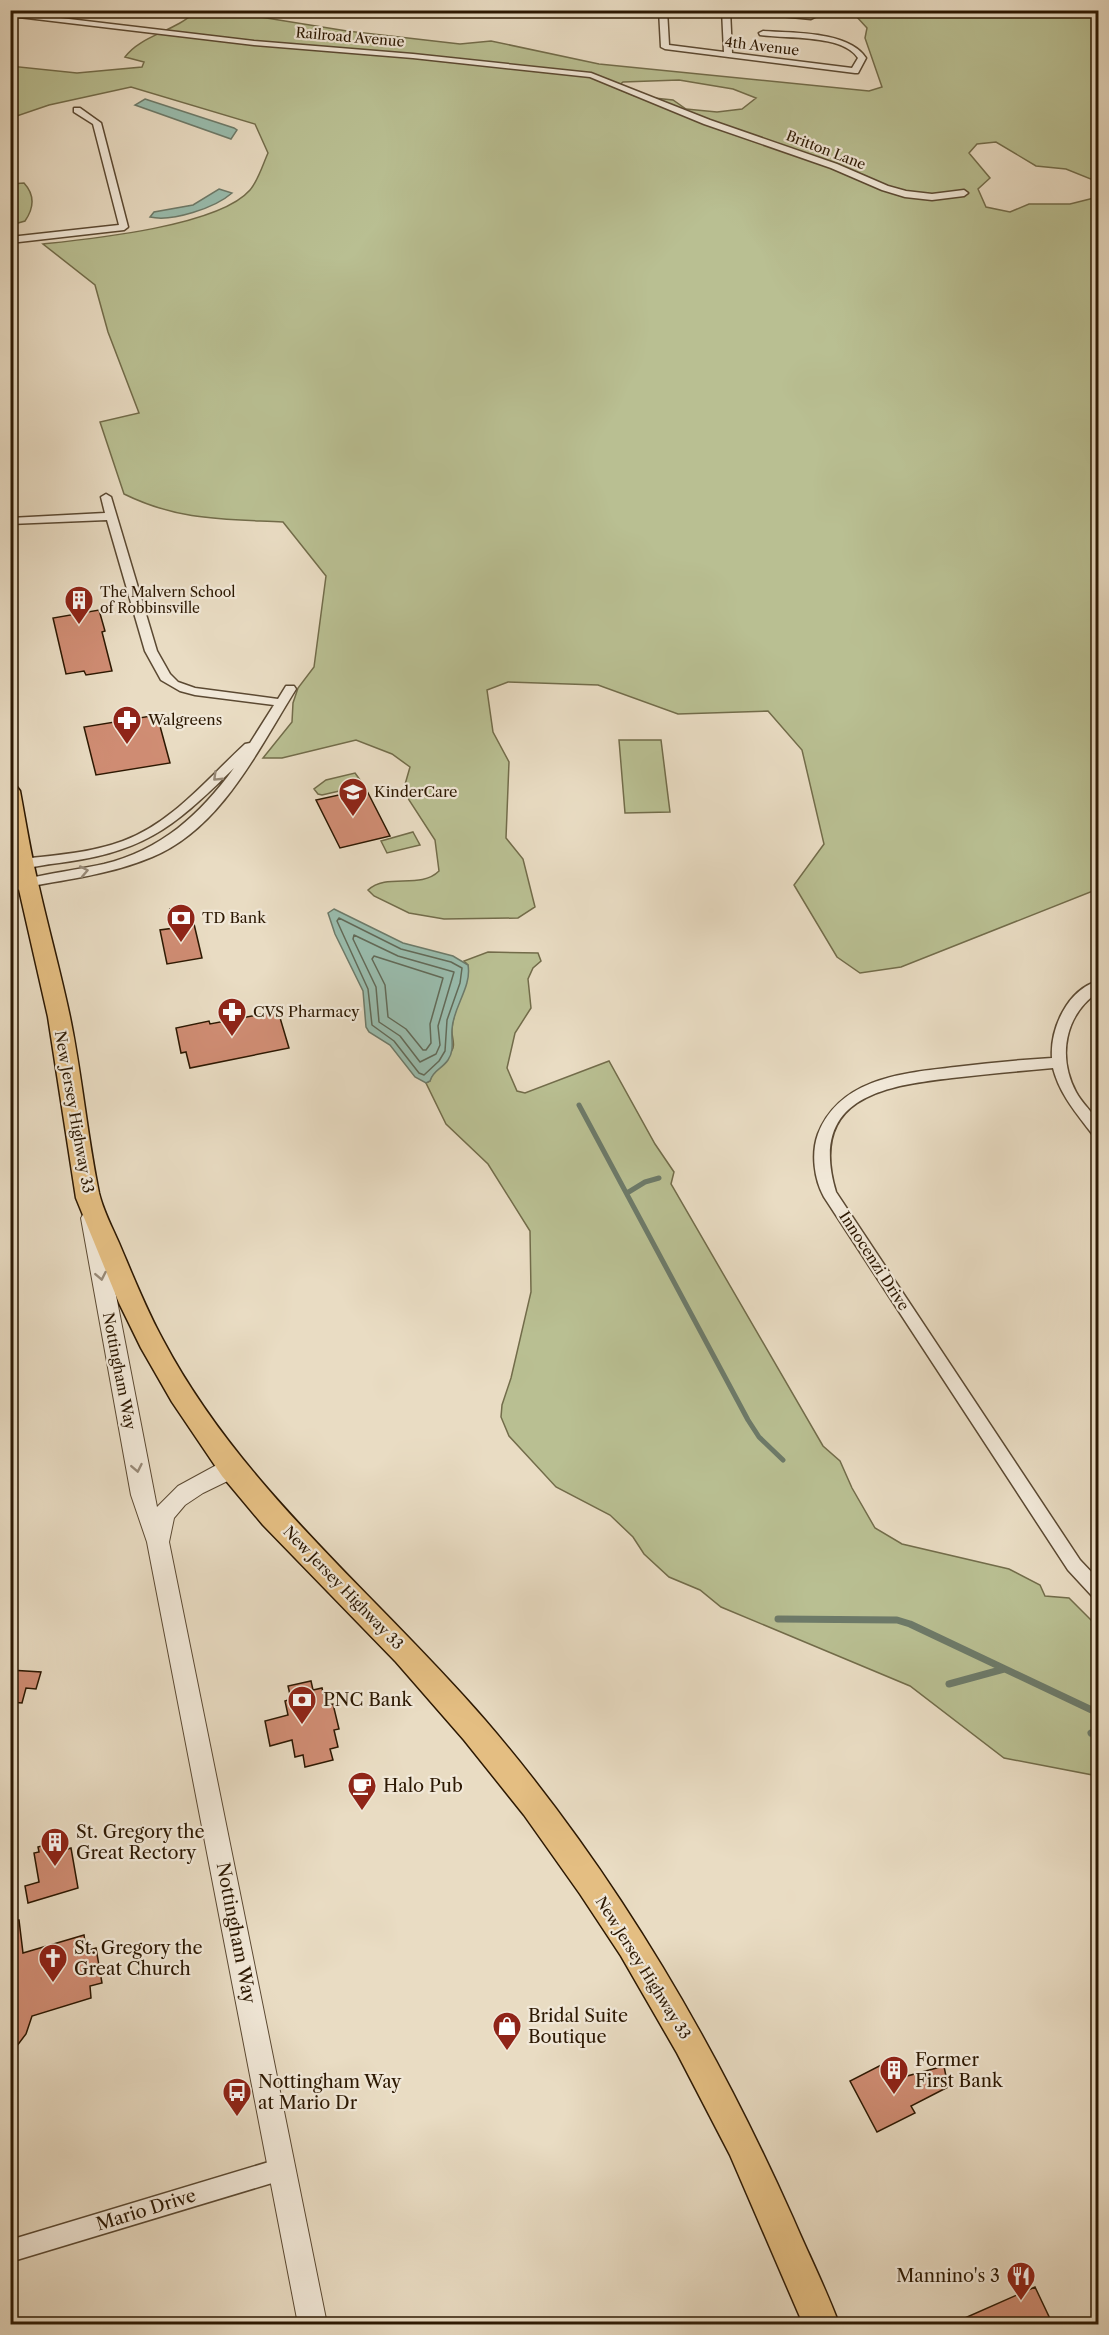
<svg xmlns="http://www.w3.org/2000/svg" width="1109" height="2335" viewBox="0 0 1109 2335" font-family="'Libre Caslon Text',serif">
<rect width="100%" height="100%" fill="#e9dcc3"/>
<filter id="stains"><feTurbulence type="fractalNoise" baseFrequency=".00333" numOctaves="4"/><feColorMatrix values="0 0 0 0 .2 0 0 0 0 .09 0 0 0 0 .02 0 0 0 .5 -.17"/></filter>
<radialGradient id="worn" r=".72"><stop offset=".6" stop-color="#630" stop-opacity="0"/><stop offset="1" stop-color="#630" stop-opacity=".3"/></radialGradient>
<path fill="#b9bf92" stroke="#726c4a" stroke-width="1.5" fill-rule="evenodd" d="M216,10L347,31L460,44L491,41L599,64L869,91L882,87L865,38L867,28L856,16L861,11H1098V182L1066,169L1036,166L996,142L977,144L969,153L990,178L978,189L986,207L1010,212L1029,204H1070L1098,197V889L901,967L860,973L837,957L794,885L824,844L802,750L768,711L678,714L598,685L508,682L487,690L493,732L509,762L506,838L523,859L535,907L518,918L444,919L409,913L374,896L368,890C387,872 420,890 439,871L435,840L409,800L404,788L410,767L392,754L356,740L282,758H263L292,722L293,703L298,688L314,667L326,576L283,522C224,519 179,521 124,494L100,422L139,413L108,332L95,285L43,244C91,239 219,226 250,190C258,181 263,164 268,153L255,124L131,87L49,105L11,118L10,66L77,73L142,67L144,62L125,57C141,35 175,32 196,11ZM679,80L733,89L756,98L742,109L717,112L686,109L673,100L635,96L616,88L623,82Z
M24,183C35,195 34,208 25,221L11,225V184Z
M619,740H661L670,812L625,813Z
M355,773L363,784L361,786L322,795L318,794L314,789L326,780Z
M413,832L420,845L387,853L381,841Z
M488,952L538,953L541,961L533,968L528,979L531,1008L515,1033L507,1068L517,1091L525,1093L609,1061L655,1144L674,1172L671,1184L823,1446L840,1461L852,1488L875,1528L902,1544L1009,1569L1040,1585L1045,1596L1069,1598L1098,1627V1776L1004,1758L910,1686L721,1607L700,1590L669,1577L644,1554L633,1537L610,1515L556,1487L509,1436L501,1417L502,1405L511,1378L531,1292L530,1231L488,1164L446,1124L426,1083L430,1081L432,1073C441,1068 449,1058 453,1048C455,1042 451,1035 452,1029C453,1007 467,988 468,965L464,961Z"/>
<path fill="#99bcad" stroke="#6d7a69" stroke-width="1.5" d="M145,99L234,128L237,130L231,139L135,105Z
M219,189L232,193C215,208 172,222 150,217L154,212L193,205Z
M334,909L403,943L453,956L468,965C472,987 453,1007 452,1029C451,1041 455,1049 448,1060C442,1069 433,1070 430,1081L426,1083L415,1077L390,1045L369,1032L366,1027L363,991L335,934L328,913Z"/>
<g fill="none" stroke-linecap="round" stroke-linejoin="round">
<path stroke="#626a58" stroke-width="1.5" d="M339,918L401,949L451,962L462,968L460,983L447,1020L445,1051L439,1061L424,1075L419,1073L394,1041L372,1025L368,989L337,921Z
M354,935L398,956L454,972L438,1026L440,1045L436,1054L420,1062L400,1036L379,1022L376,987L353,939Z
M374,956L443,978L430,1024L431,1043L426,1050H423L406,1029L388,1017L385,985L372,959Z"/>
<path stroke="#6d7a69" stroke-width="5" d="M579,1105L748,1420L759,1437L783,1460
M627,1193L645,1182L659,1178"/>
<path stroke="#6d7a69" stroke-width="7" d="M778,1619L897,1620L910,1624L1098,1713
M949,1684L1004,1669
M1091,1733L1098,1730"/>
</g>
<path fill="#d08d74" stroke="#2c1802" stroke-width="1.5" d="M99,610L105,631L102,632L112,671L86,675L84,671L66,674L53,618Z
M157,715L170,763L96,775L84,727Z
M366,789L390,836L340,848L316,800Z
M185,907L189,925L194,924L202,958L167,964L160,930L174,928L170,909Z
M278,1011L289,1048L190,1068L186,1052L181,1053L176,1028L209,1021L210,1024Z
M10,1670L41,1672L36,1689L26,1688L22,1703L10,1702Z
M311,1681L313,1690L322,1688L326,1705L333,1704L339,1729L334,1730L338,1747L330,1749L333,1760L305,1767L303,1755L295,1757L292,1740L270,1746L265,1721L288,1715L285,1701L291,1699L288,1686Z
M52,1843L53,1849L57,1847L58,1852L71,1848L78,1888L28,1903L25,1886L39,1882L34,1853L39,1852L38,1847Z
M10,1920H19L23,1953L84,1935L86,1951L96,1948L102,1983L90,1986L91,1998L32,2016L26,2034L10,2055Z
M887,2062L896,2079L944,2066L948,2087L911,2106L915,2113L877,2132L850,2081Z
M1035,2287L1053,2325H949Z"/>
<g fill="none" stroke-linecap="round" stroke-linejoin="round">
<g stroke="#5b4932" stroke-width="3">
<path id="minor" d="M659,10H667L669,45L724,52L722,10H730L732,53L852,68L858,58C843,34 786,39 760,35L759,33L763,31C792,33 849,31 866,58L858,73H855L665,49L661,47Z
M756,10L811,15L815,17L811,19L759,14Z
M10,12L254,41L413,54L591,73L710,120L837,164L888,186L906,191L932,194L964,190L968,193L964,196L932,200L905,197L882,190L831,168L704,124L590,77L413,58L254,45L10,16Z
M74,108H80L101,123L128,227L124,230L10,243V237L119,225L93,124L74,112Z
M106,494L111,497L157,651L170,674L178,682L195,688L278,699L286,686H294L296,689C258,749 222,828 152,857C112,874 69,879 27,887L22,886L20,883L22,880C49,873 77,870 104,864C161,850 200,815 234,768C170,831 142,853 51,864C41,865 24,871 16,863L23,859C56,855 91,853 123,841C172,823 207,779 245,744L250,743L274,705L195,695L180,691L161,680L145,651L107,520L10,524V518L105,513L101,497Z
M1098,981V992C1065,1015 1057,1056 1076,1092C1087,1112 1098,1111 1098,1136L1093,1135C1077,1114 1060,1095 1053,1068C1019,1071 986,1074 952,1078C881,1086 808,1099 836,1192L1080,1560L1098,1579V1599L1092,1596L1068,1570L824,1197C814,1179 811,1153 818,1134C840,1078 903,1073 955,1067C987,1063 1019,1060 1052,1058C1050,1029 1067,990 1098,981Z
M282,2158L290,2161L293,2169L290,2177L282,2180L10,2262V2240Z"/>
</g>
<g stroke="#5b4932" stroke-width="2">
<path id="tertiary" d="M27,877L33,879L36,883L33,887L10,891V879Z
M91,1210L98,1213L101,1218L157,1507L178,1486L224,1461L232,1459L240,1461L243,1468L240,1475L203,1493L185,1505L174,1518L169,1542L327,2324H298L147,1542L131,1495L81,1218L84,1213Z"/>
</g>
<g stroke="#2c1802" stroke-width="3">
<path id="primary" d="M10,785L17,787L20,791C26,823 31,856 39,887C49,931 61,974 70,1017C82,1075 87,1135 99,1193C103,1210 112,1227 119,1243C133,1276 146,1309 163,1340C242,1489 376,1594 485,1720C613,1869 713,2039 793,2218C808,2253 826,2289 839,2324H803L730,2155L677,2053L621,1956L580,1894L524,1815L464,1740L396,1662L263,1525L222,1476L172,1402L141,1348L119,1303L76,1198L48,1017L10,850Z"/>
</g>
<use href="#minor" fill="#f1e8d8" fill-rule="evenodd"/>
<use href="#tertiary" fill="#f1e8d8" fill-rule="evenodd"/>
<use href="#primary" fill="#e4be82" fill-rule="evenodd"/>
</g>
<defs><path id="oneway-chevron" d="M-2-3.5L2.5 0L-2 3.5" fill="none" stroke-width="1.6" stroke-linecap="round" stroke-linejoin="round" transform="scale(1.5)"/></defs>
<g stroke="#988a78">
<use href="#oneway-chevron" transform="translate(217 777) rotate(136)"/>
<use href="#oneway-chevron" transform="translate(84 871) rotate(-11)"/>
<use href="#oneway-chevron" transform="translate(101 1276) rotate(79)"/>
<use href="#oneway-chevron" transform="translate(137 1468) rotate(79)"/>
</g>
<defs>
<g id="building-pin" transform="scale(1.5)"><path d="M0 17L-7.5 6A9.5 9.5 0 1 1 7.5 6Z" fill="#8f2418" stroke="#f1e8d8"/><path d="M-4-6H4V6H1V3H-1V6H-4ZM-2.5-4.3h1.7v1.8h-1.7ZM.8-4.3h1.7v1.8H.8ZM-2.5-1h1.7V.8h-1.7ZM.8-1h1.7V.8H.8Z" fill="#fff"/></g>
<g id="pharmacy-pin" transform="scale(1.5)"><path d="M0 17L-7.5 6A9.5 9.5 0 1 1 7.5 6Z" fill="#8f2418" stroke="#f1e8d8"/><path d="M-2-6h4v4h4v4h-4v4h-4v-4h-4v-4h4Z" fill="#fff"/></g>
<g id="school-pin" transform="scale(1.5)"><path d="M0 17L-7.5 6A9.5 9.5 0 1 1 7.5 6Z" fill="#8f2418" stroke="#f1e8d8"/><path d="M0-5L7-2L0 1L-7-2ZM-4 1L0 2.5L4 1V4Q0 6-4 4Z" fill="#fff"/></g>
<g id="bank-pin" transform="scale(1.5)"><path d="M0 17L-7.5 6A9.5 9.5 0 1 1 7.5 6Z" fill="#8f2418" stroke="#f1e8d8"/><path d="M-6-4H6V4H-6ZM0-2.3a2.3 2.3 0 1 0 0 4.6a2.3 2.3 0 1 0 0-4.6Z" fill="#fff"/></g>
<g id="cafe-pin" transform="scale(1.5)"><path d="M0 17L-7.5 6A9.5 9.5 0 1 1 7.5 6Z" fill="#8f2418" stroke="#f1e8d8"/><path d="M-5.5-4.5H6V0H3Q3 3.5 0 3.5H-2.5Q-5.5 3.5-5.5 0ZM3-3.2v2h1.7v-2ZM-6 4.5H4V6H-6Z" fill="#fff"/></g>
<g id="church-pin" transform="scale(1.5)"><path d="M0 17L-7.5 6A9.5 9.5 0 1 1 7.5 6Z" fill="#8f2418" stroke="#f1e8d8"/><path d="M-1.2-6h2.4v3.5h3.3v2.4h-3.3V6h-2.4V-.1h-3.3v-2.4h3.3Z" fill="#fff"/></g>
<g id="shop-pin" transform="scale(1.5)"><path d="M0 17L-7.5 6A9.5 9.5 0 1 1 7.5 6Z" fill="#8f2418" stroke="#f1e8d8"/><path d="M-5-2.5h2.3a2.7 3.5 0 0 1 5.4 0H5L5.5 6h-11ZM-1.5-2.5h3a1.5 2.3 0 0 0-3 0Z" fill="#fff"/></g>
<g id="bus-pin" transform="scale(1.5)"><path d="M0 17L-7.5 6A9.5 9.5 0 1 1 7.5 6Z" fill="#8f2418" stroke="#f1e8d8"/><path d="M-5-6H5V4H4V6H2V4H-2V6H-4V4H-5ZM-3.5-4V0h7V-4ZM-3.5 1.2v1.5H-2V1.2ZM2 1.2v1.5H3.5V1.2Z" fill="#fff"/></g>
<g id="restaurant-pin" transform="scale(1.5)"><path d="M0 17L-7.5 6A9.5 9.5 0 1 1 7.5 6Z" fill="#8f2418" stroke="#f1e8d8"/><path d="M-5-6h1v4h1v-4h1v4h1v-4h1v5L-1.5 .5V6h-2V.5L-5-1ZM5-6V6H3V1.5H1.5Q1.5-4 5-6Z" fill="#fff"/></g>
</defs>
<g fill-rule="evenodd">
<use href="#building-pin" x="79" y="600"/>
<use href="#pharmacy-pin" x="127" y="720"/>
<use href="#school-pin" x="353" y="792"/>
<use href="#bank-pin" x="181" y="918"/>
<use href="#pharmacy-pin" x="232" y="1012"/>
<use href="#bank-pin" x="302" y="1700"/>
<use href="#cafe-pin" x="362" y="1786"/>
<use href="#building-pin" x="55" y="1842"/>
<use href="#church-pin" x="53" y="1958"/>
<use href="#shop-pin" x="507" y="2026"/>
<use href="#building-pin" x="894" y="2070"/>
<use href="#bus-pin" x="237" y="2092"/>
<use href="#restaurant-pin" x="1021" y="2276"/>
</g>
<g text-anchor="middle" stroke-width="4.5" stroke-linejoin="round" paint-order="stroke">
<g font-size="14" fill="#2c1802" stroke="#f1e8d8">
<text transform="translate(350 37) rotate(5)" y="5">Railroad Avenue</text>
<text transform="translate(762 46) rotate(7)" y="5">4th Avenue</text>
<text transform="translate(826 150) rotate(21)" y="5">Britton Lane</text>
</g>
<g font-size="14" fill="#2c1802" stroke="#f1e8d8" text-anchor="start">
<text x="100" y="597">The Malvern School<tspan x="100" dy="16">of Robbinsville</tspan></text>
</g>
<g font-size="15" fill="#2c1802" stroke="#f1e8d8" text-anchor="start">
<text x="148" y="725">Walgreens</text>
<text x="374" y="797">KinderCare</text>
<text x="202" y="923">TD Bank</text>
<text x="253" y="1017">CVS Pharmacy</text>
</g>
<g font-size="15" fill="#2c1802" stroke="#f1e8d8">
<text transform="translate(74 1112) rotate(80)" y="5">New Jersey Highway 33</text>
<text transform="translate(874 1261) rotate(57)" y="5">Innocenzi Drive</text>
<text transform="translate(119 1371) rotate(79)" y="5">Nottingham Way</text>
<text transform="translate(343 1588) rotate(46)" y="5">New Jersey Highway 33</text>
<text transform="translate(643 1968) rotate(58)" y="5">New Jersey Highway 33</text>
</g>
<g font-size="18" fill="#2c1802" stroke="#f1e8d8" text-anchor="start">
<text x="323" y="1706">PNC Bank</text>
<text x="383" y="1792">Halo Pub</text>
<text x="76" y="1838">St. Gregory the<tspan x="76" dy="21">Great Rectory</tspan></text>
<text x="74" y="1954">St. Gregory the<tspan x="74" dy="21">Great Church</tspan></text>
<text x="528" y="2022">Bridal Suite<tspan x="528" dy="21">Boutique</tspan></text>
<text x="915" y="2066">Former<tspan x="915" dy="21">First Bank</tspan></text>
<text x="258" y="2088">Nottingham Way<tspan x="258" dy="21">at Mario Dr</tspan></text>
<text x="1000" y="2282" text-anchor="end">Mannino's 3</text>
</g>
<g font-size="18" fill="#2c1802" stroke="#f1e8d8">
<text transform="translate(236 1933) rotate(79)" y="6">Nottingham Way</text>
<text transform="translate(146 2210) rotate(-17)" y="6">Mario Drive</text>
</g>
</g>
<rect width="1109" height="2335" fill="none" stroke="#e9dcc3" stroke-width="36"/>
<rect x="12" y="12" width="1085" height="2311" fill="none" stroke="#2c1802" stroke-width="3"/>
<rect x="18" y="18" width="1073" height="2299" fill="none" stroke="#2c1802" stroke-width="1.5"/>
<rect width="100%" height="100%" filter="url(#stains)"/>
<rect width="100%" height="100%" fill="url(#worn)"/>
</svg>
